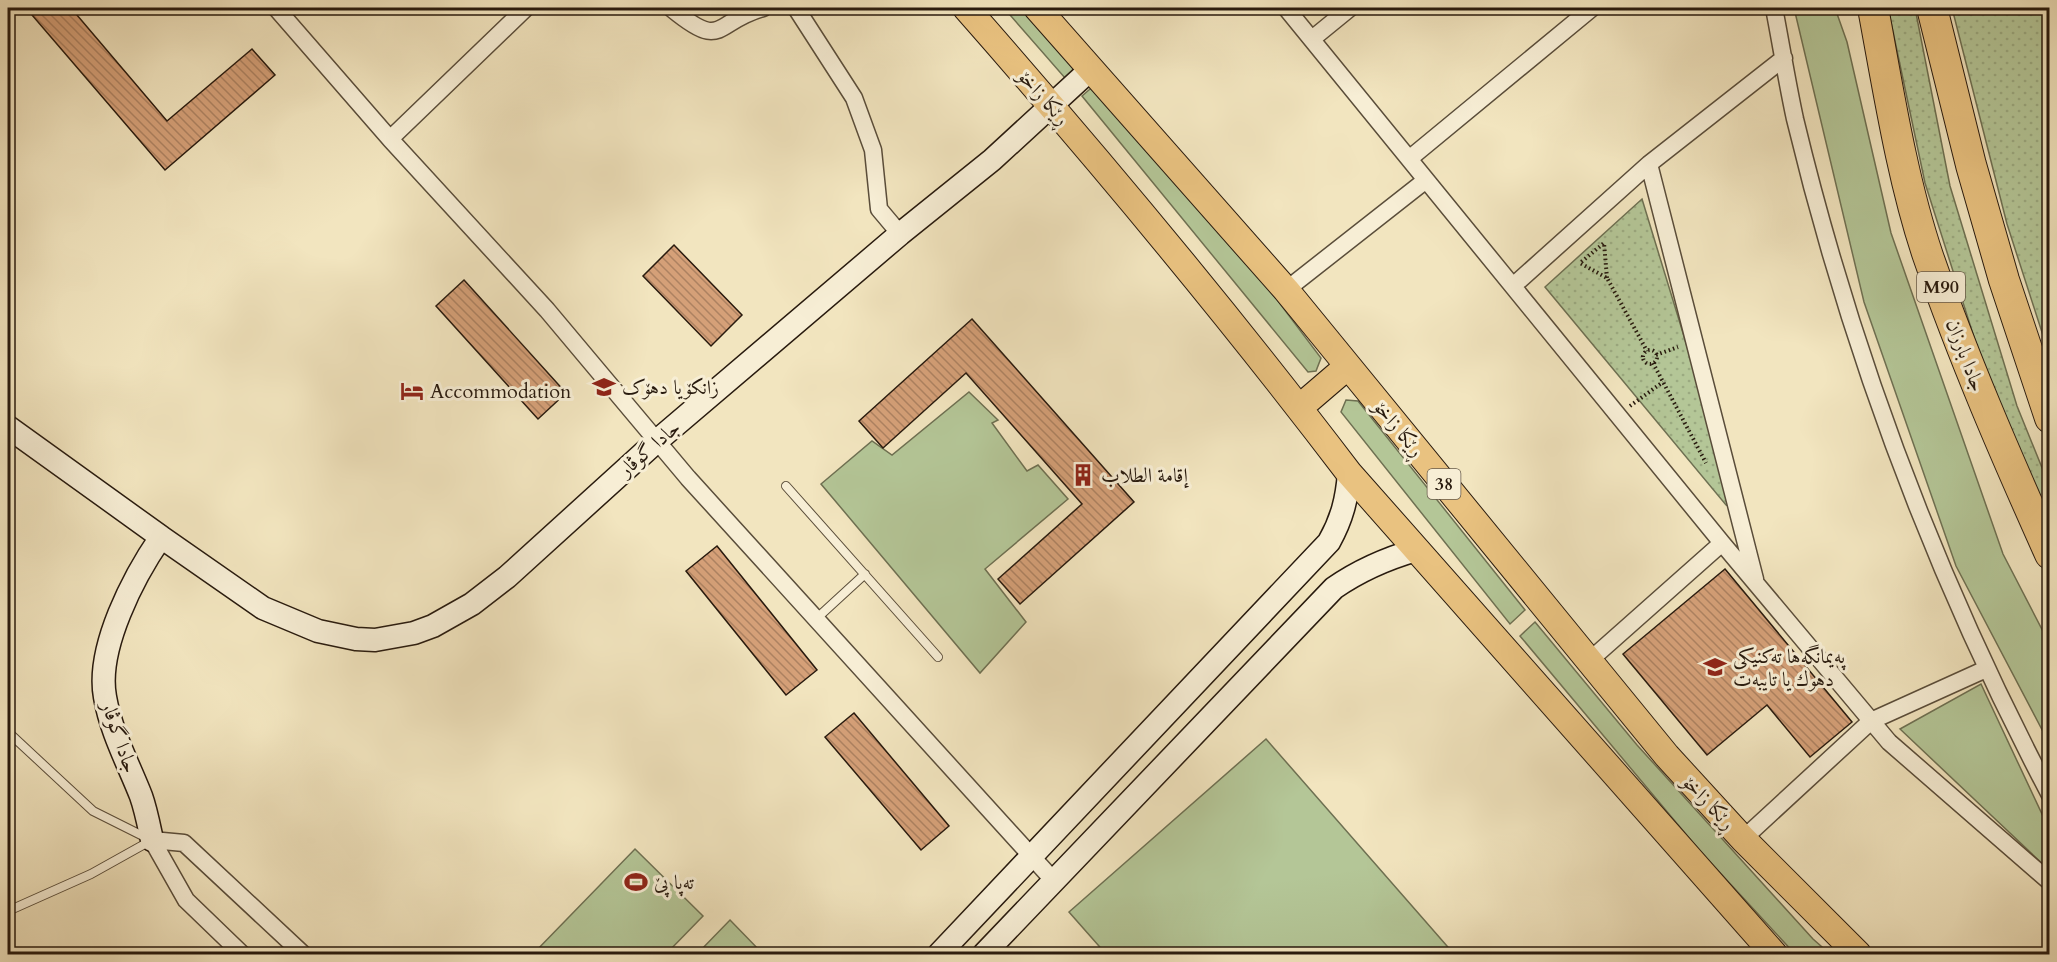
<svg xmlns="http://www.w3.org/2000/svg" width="2057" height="962" viewBox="0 0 2057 962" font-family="Cardo,Amiri,serif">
<defs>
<pattern id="park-dots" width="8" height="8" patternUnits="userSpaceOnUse" patternTransform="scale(1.5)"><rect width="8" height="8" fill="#b4c697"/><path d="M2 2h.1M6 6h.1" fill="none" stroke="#9baa81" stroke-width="1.8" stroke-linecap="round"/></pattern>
<pattern id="building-back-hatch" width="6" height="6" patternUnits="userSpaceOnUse" patternTransform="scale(1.5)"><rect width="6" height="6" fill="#d5a078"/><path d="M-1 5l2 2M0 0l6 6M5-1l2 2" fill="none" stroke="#ad8261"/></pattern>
</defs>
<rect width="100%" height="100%" fill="#f2e5bf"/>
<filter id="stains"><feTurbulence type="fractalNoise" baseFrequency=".00333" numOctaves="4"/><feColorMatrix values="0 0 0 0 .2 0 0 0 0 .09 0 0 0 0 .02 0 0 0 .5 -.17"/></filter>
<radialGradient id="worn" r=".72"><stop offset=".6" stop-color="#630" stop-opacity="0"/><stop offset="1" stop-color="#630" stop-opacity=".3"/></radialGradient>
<path fill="url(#park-dots)" stroke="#6e7052" stroke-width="1.5" d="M1888,8H1915L1950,186L2017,406L2049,485V537L2007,441L1925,183Z
M1952,8H2049V354L2007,224Z
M1642,199L1735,503L1732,508L1726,505L1545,287Z"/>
<path fill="#b4c697" stroke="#6e7052" stroke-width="1.5" d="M1004,8H1031L1081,62L1065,78Z
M1794,8H1835L1847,42L1891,233L2003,554L2049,643V743L1956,566L1864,302Z
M1097,83L1234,243L1321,358L1316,371L1308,372L1082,96Z
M969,392L998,420L992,423L1027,471L1038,465L1068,499L985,569L1026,622L980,673L821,484L872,441L892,455Z
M1346,400L1358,401L1525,610L1510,624L1341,412Z
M1535,622L1637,745L1813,939L1830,954H1795L1700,851L1520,636Z
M1981,684L2049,829V870L1900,729Z
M1266,739L1454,954H1106L1069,912Z
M635,849L703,916L666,954H533Z
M730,920L763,954H697Z"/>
<path fill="url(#building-back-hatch)" stroke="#281a0e" stroke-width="1.5" d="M26,8H71L167,121L252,49L275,75L165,170Z
M674,245L742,315L711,346L643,276Z
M464,280L566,393L538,419L436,306Z
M972,319L1134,502L1020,604L998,579L1082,504L966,373L883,448L859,421Z
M717,546L817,670L786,695L686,571Z
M1725,569L1852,722L1810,757L1767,705L1707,755L1623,654Z
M854,713L949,826L921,850L825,737Z"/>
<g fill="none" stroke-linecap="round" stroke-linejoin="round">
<g stroke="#5a4d3a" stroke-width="10">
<path id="lane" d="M786,486L938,657
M816,619L865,574
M8,732L93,811L149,839
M8,911L91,874L152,840"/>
</g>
<g stroke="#5a4d3a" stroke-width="19">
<path id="street" d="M276,8L390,139L547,310L688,478L1054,881
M671,8C724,52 713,22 763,8
M796,8L854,98L873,150L879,209L900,234
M1286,8L1722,543L1889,742L2050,882
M1774,8C1781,44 1787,82 1795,119C1852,356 1936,579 2050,795
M1312,39L1350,8
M390,139L526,8
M1409,159L1592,8
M1649,164L1755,579
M1513,286L1649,164L1784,58
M1286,290L1426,180
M1589,661L1722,543
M1743,839L1871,721L1986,669
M152,840L184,843L303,954
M152,840L186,900L242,954"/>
</g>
<g stroke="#281a0e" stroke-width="25">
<path id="secondary" d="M8,427L161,537C134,576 96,648 105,697C111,732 128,763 141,796C146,810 149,826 152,840
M161,537L263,608L318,631L356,639L375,640L414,633L433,626L472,604L507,577L658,440L900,234L992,160L1091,69
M939,954L1329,542C1342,519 1347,499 1349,473
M984,954L1334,588C1360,570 1385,559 1416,550"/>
</g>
<g stroke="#281a0e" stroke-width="28">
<path id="primary" d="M966,8C1098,158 1228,314 1349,473L1774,954
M1037,8L1286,290L1667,756L1743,839L1858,954
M1299,408L1348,366"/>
</g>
<g stroke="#281a0e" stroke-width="32">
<path id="highway" d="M1873,8C1888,88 1902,179 1928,256C1963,357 2006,456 2050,554
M1932,8L1971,165L2004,280L2050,418"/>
</g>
<path stroke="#281a0e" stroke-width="4" stroke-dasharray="1.5 3" stroke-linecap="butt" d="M1607,278L1604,243L1580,263L1607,278L1647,351
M1643 357a7 7 0 1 1 14 0a7 7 0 1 1-14 0Z
M1656,355L1678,347
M1653,363L1706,463
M1630,406L1663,382"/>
<use href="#lane" stroke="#f7eed5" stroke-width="8"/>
<use href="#street" stroke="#f7eed5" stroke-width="16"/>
<use href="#secondary" stroke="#f7eed5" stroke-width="22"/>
<use href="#primary" stroke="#e9c280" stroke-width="26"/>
<use href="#highway" stroke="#e9c280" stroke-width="30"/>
</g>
<defs>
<g id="university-bare" transform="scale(1.8)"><path d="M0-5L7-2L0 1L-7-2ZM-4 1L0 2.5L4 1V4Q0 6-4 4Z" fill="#8f2418" stroke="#f7eed5" stroke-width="2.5" paint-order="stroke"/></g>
<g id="hotel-bare" transform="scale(1.8)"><path d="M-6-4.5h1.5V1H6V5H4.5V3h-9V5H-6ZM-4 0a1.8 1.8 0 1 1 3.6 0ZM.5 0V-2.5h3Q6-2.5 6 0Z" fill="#8f2418" stroke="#f7eed5" stroke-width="2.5" paint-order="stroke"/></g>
<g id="building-bare" transform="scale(1.8)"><path d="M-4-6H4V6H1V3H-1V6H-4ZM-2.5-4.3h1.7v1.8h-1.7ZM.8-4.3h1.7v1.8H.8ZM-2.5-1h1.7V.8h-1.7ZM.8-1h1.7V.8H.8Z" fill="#8f2418" stroke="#f7eed5" stroke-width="2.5" paint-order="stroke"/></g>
<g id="stadium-bare" transform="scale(1.8)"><path d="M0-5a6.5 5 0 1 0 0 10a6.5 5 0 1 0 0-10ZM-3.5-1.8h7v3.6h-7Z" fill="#8f2418" stroke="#f7eed5" stroke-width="2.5" paint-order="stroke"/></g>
</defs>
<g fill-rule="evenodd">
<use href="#university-bare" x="604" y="387"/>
<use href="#hotel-bare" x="412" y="391"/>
<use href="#building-bare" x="1083" y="475"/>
<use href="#university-bare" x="1715" y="667"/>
<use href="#stadium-bare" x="636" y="882"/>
</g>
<g text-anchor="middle" stroke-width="6" stroke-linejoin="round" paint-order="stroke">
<g fill="#f7eed5" stroke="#665a4a" stroke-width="1.5">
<rect x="1917" y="272" width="48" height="30" rx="4.5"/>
<rect x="1427.5" y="469" width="33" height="30" rx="4.5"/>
</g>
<g font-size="18" font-weight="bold" fill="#281a0e">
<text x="1941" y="293">M90</text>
<text x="1444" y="490">38</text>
</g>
<g font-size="20" fill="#281a0e" stroke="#f7eed5">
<text transform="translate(1044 97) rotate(49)" y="7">ڕێکا زاخۆ</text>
<text transform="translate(1966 355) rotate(69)" y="7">جادا بارزان</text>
<text transform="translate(1399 428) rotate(51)" y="7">ڕێکا زاخۆ</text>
<text transform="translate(649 448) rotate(-41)" y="7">جادا گوڤار</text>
<text transform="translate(120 737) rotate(71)" y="7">جادا گوڤار</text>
<text transform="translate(1709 802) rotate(47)" y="7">ڕێکا زاخۆ</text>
</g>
<g font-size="20" fill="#281a0e" stroke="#f7eed5" text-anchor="start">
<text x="622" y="394">زانکۆیا دهۆک</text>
<text x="430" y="398">Accommodation</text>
<text x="1101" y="482">إقامة الطلاب</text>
<text x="1733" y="663">پەیمانگەها تەکنیکی<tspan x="1733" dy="23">دهوك یا تایبەت</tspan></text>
<text x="654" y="889">تەپا پێ</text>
</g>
</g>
<rect width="2057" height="962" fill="none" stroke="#f2e5bf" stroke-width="30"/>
<rect x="9" y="9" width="2039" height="944" fill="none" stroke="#281a0e" stroke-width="3"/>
<rect x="15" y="15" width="2027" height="932" fill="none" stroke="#281a0e" stroke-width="1.5"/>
<rect width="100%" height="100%" filter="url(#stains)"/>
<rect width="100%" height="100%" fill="url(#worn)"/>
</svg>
